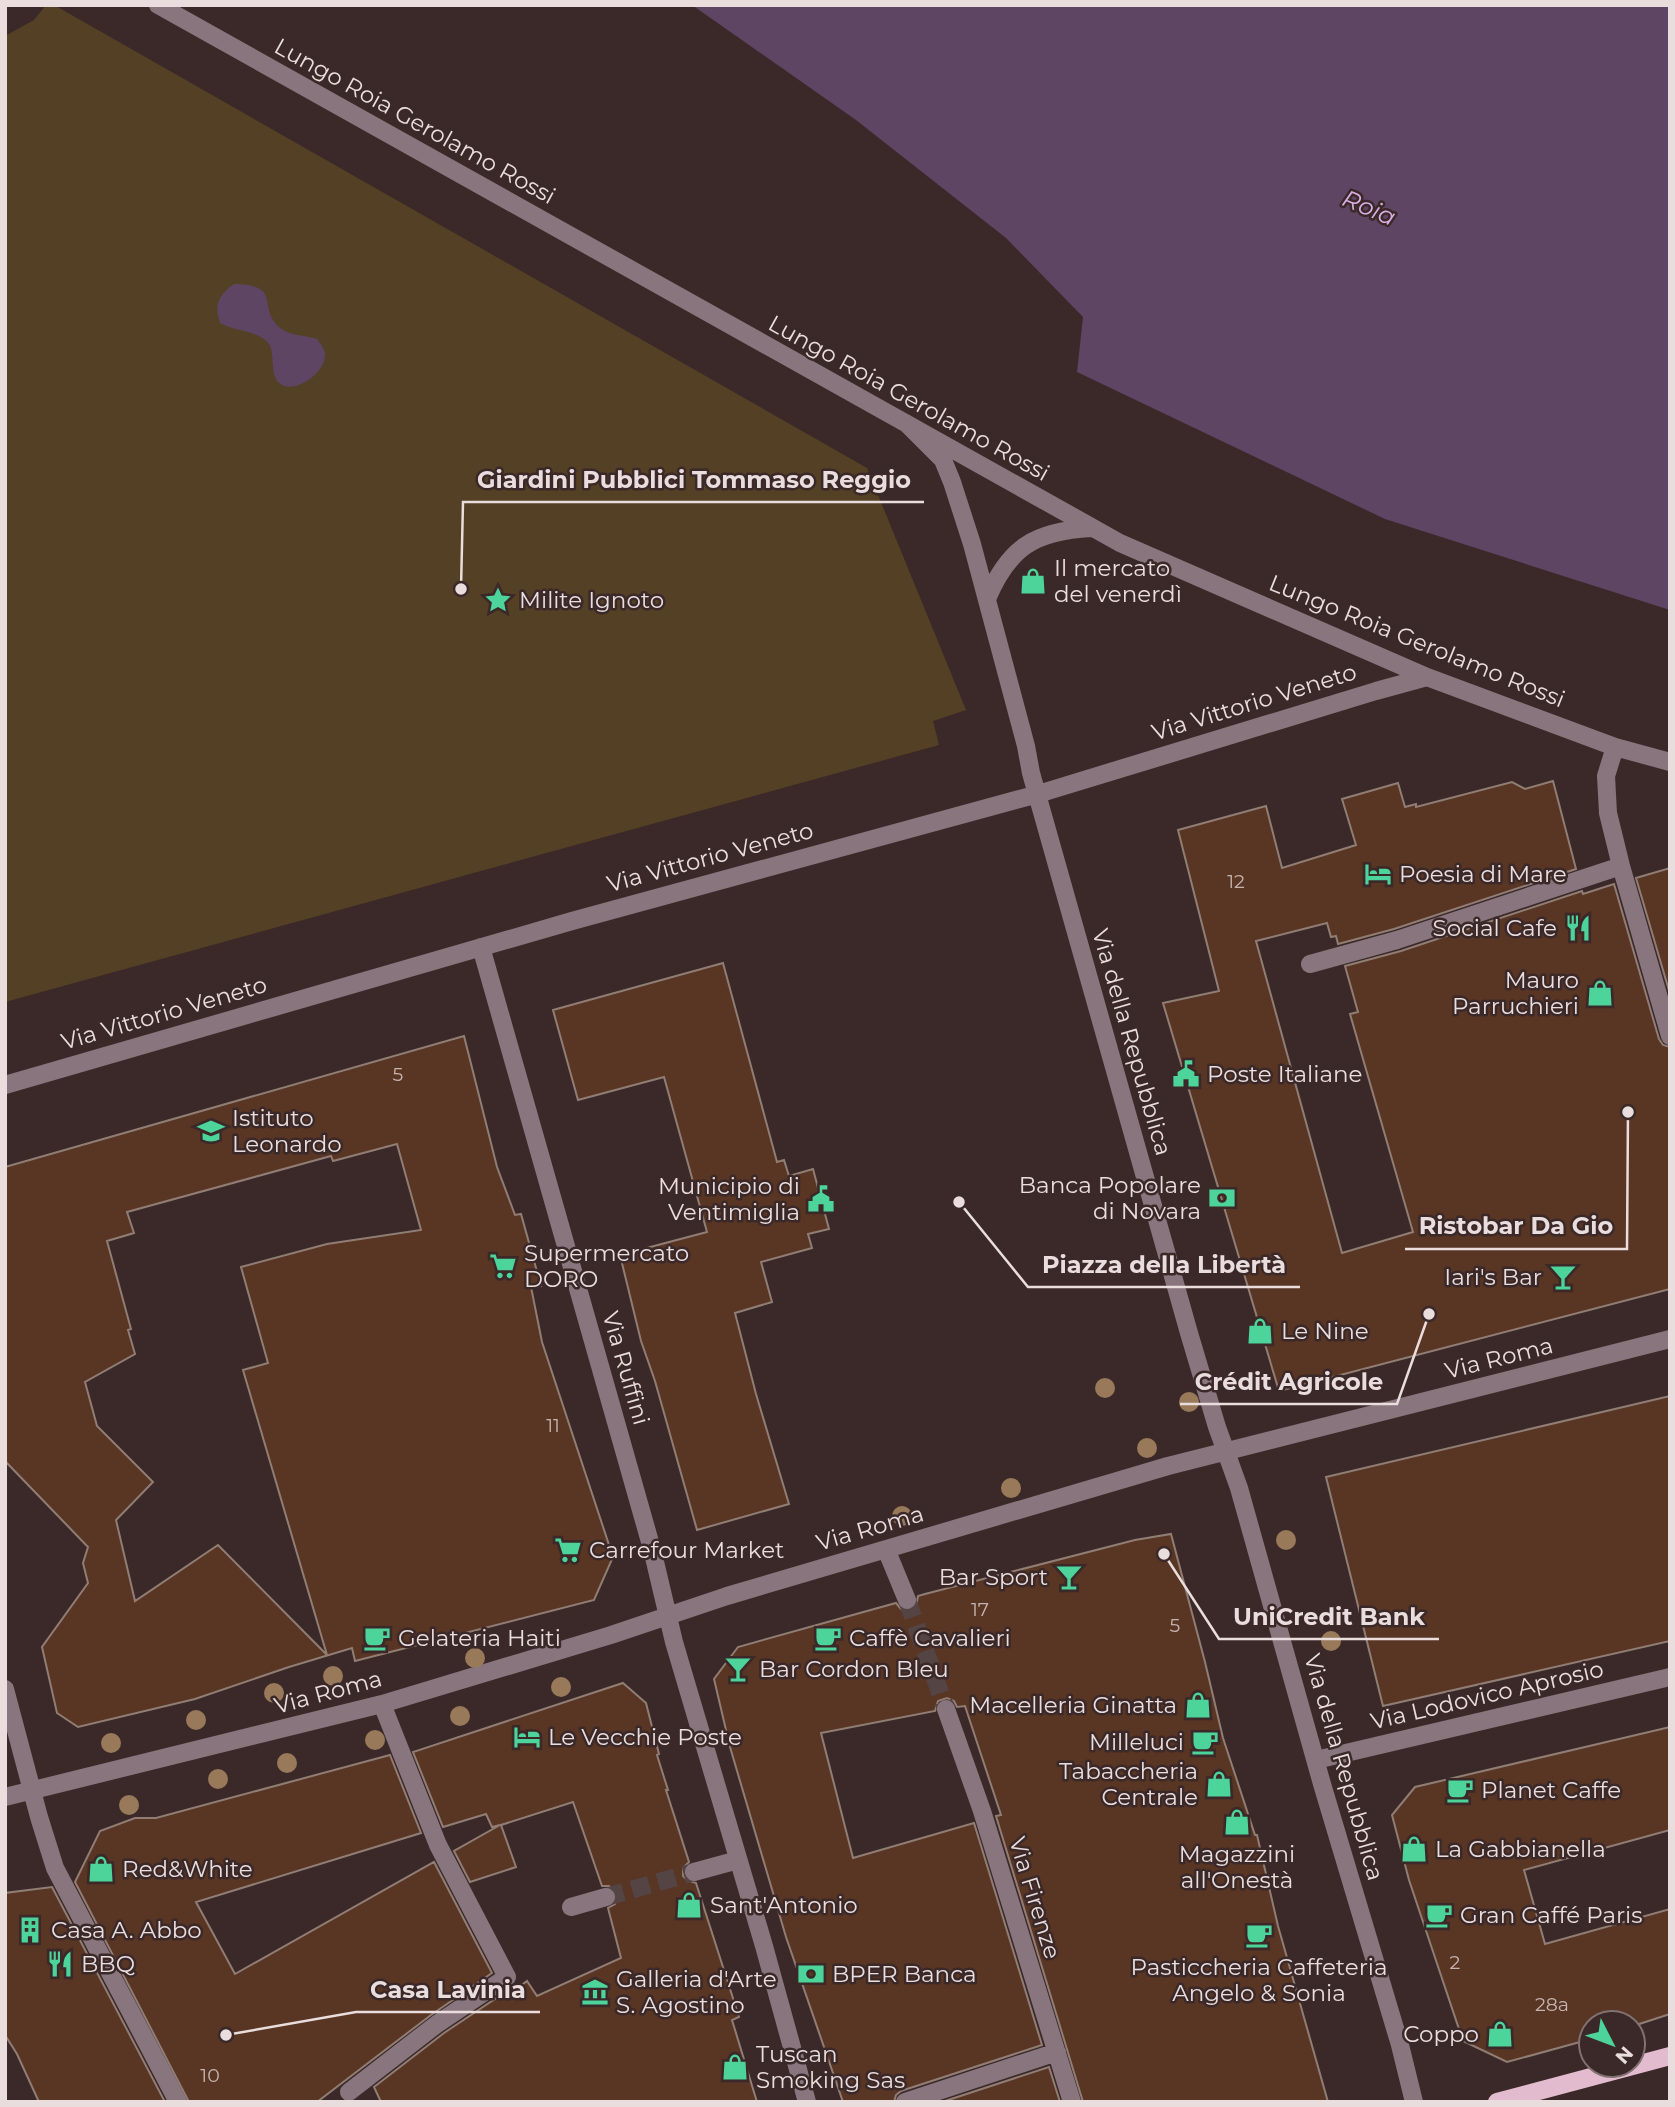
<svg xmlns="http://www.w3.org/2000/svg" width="1675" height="2107" viewBox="0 0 1675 2107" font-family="Montserrat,sans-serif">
<rect width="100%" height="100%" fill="#3b2929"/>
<path fill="#544024" d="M46,5H54L867,468L966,710L933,721L939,745L5,1002V36L34,20Z"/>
<path fill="#5e4564" d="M692,5H1670V610L1385,519L1077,372L1083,317L1006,238L856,120Z
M234,284C284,285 256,307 280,328C290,336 305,335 317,339C320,343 324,348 325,353C327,371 298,393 282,385C268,377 276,355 269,344C259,330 235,332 220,323C214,304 218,296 234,284Z"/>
<path fill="#593524" stroke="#907d74" stroke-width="2" fill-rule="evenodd" d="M1553,781L1576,869L1394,929L1338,944L1336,936L1331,937L1327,923L1256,941L1342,1253L1413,1232L1350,1014L1358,1012L1345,966L1401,951L1582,891L1583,894L1614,884L1659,1039L1663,1045L1670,1047V1289L1279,1391L1163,1003L1219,991L1178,830L1266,806L1282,868L1356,845L1342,799L1398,783L1405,807L1416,804V807L1512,782L1525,789Z
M1670,868V994L1636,878Z
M723,963L777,1162L784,1160L789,1176L813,1169L829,1229L808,1234L812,1248L761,1262L772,1302L735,1313L756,1394L789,1504L697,1530L655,1381L641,1341L620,1255L707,1232L664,1077L578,1100L553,1010Z
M464,1036L497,1167L515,1215L521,1214L541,1286L531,1287L542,1342L613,1557L594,1600L355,1661L352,1648L289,1667L195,1699L78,1727L57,1713L42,1647L88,1583L83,1563L88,1547L5,1461V1167ZM397,1144L421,1230L327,1244L241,1267L268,1363L243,1370L327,1655L218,1545L135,1601L116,1520L153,1482L97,1426L85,1382L135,1354L128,1330L131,1329L107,1241L134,1233L127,1212L331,1156L333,1161Z
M1670,1396V1641L1383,1706L1326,1477Z
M1171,1534L1205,1662L1223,1738L1255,1835H1257L1278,1926L1328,2102H1083L996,1816L1001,1815L965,1706L957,1707L954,1701L947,1698L938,1701L935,1711L821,1733L853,1858L974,1823L1042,2045L901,2091L896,2095L894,2102H843L786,1937L730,1747L714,1679L738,1647L896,1603L901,1609L911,1611L916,1606L918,1596L925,1594L1135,1540Z
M623,1683L646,1703L659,1754L657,1755L668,1790H666L689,1862L683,1868V1876L687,1880L696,1883L739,2017L732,2020L757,2102H381L374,2087L444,2033L504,1993L506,1997L527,1981L537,1996L621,1958L608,1908L615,1904L617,1893L609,1886H602L573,1802L501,1825L516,1867L470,1882L454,1851L500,1825L492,1827L486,1814L443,1827L413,1752Z
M1670,1727V1830L1524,1870L1545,1944L1670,1909V2014L1633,2026V2023H1591V2039L1507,2062L1463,2041L1409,1880L1392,1815L1415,1787Z
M390,1755L421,1833L196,1902L235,1974L434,1862L492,1973L431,2015L317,2102H189L75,1882L100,1831L135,1818H156Z
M52,1887L165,2102H39L17,2054L5,2035V1893Z
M1049,2067L1060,2102H942Z"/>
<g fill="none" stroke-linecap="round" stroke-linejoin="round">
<path stroke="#544" stroke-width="18" stroke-dasharray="18 9" stroke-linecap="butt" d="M907,1600L946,1709
M606,1897L694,1872"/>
<path stroke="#88757e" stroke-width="18" d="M158,5L1120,543L1427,677L1615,747L1670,762
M906,423L943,460L952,482L972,544L1026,746L1031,773L1189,1333L1217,1427L1239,1488L1322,1784L1400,2045L1414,2102
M987,599C1009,547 1035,531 1091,528
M1615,747L1606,776L1608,813L1621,866L1670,1036
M481,947L652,1549L674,1642L764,1946L807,2102
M1310,964L1397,940L1621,866
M5,1085L572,921L1038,794L1376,691L1427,677
M886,1549L907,1600
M5,1689L39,1817L55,1868L178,2102
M946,1709L982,1811L1072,2102
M1316,1760L1670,1677
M5,1797L382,1704L611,1635L727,1596L1168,1466L1670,1339
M694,1872L738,1860
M571,1907L606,1897
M349,2092L437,2024L507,1977L438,1845L382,1704
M905,2102L1057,2052"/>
<path stroke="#e2bbce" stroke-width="18" d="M1497,2102L1670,2056"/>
</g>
<g fill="#987959">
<circle cx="1105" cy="1388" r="10"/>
<circle cx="1189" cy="1402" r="10"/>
<circle cx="1147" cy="1448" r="10"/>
<circle cx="1011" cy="1488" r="10"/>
<circle cx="902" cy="1516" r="10"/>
<circle cx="1286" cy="1540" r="10"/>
<circle cx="1331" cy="1641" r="10"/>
<circle cx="475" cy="1658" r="10"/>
<circle cx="333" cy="1676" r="10"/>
<circle cx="561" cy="1687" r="10"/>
<circle cx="274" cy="1693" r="10"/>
<circle cx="460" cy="1716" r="10"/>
<circle cx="196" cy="1720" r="10"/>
<circle cx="375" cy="1740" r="10"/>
<circle cx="111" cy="1743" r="10"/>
<circle cx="287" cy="1763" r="10"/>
<circle cx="218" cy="1779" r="10"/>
<circle cx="129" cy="1805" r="10"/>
</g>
<defs>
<g id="shop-bare" transform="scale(2.1)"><path d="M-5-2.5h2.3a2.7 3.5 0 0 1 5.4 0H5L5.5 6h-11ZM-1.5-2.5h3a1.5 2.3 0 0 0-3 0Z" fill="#4cd49b" stroke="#3b2929" stroke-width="2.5" paint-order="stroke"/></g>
<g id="sight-bare" transform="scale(2.1)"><path d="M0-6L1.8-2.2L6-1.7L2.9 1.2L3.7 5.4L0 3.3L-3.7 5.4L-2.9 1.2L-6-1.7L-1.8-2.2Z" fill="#4cd49b" stroke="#3b2929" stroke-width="2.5" paint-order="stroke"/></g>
<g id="hotel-bare" transform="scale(2.1)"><path d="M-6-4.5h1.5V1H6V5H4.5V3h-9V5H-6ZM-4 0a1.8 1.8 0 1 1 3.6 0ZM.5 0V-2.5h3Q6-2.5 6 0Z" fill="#4cd49b" stroke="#3b2929" stroke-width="2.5" paint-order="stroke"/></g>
<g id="restaurant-bare" transform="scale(2.1)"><path d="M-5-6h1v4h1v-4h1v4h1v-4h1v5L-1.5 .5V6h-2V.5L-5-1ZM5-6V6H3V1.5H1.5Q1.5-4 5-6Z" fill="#4cd49b" stroke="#3b2929" stroke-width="2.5" paint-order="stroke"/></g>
<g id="civic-bare" transform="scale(2.1)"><path d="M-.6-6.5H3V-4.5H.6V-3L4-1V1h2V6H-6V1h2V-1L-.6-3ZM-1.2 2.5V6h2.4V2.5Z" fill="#4cd49b" stroke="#3b2929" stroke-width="2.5" paint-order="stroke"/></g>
<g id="school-bare" transform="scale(2.1)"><path d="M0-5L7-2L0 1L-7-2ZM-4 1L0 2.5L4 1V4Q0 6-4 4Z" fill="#4cd49b" stroke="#3b2929" stroke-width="2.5" paint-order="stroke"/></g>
<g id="bank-bare" transform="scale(2.1)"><path d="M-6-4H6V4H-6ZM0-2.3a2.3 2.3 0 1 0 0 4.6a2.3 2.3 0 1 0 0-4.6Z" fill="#4cd49b" stroke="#3b2929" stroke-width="2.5" paint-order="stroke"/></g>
<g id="supermarket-bare" transform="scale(2.1)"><path d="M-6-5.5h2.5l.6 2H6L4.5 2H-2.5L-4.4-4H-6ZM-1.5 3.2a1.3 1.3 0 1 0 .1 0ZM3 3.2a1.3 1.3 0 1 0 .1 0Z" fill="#4cd49b" stroke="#3b2929" stroke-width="2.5" paint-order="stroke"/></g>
<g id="bar-bare" transform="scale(2.1)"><path d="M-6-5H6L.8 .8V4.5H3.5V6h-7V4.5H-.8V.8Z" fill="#4cd49b" stroke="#3b2929" stroke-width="2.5" paint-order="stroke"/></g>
<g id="cafe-bare" transform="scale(2.1)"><path d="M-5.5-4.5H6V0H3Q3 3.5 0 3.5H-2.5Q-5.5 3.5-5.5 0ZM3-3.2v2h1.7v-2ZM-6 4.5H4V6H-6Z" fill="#4cd49b" stroke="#3b2929" stroke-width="2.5" paint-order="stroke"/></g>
<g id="building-bare" transform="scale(2.1)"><path d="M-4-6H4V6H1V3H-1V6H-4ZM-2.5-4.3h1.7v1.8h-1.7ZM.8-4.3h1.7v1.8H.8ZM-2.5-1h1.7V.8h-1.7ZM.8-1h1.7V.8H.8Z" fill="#4cd49b" stroke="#3b2929" stroke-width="2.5" paint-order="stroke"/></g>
<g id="museum-bare" transform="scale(2.1)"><path d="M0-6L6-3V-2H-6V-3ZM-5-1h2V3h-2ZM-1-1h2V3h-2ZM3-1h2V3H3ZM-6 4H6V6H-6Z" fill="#4cd49b" stroke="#3b2929" stroke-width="2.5" paint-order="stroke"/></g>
</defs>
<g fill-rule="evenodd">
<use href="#shop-bare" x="1033" y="581"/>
<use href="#sight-bare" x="498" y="600"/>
<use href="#hotel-bare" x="1378" y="874"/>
<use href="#restaurant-bare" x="1578" y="928"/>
<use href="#shop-bare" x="1600" y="993"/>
<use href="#civic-bare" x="1186" y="1074"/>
<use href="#school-bare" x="211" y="1131"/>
<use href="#bank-bare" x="1222" y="1198"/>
<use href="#civic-bare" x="821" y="1199"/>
<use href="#supermarket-bare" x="503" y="1266"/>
<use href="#bar-bare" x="1563" y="1277"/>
<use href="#shop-bare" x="1260" y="1331"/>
<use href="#supermarket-bare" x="568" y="1550"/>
<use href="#bar-bare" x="1069" y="1577"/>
<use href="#cafe-bare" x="377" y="1638"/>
<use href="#cafe-bare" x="828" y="1638"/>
<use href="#bar-bare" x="738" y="1669"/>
<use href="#shop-bare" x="1198" y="1705"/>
<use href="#hotel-bare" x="527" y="1737"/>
<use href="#cafe-bare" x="1205" y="1742"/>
<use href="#shop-bare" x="1219" y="1784"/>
<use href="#cafe-bare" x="1460" y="1790"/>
<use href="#shop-bare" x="1237" y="1822"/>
<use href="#shop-bare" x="1414" y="1849"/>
<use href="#shop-bare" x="101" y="1869"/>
<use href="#shop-bare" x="689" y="1905"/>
<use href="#cafe-bare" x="1439" y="1915"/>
<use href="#building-bare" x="30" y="1930"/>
<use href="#cafe-bare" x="1259" y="1935"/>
<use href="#restaurant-bare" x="60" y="1964"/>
<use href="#bank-bare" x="811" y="1974"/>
<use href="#museum-bare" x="595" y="1992"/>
<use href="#shop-bare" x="1500" y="2034"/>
<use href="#shop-bare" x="735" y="2067"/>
</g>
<g text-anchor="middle" stroke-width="5" stroke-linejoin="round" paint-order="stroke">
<g font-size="19" fill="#c6b3af">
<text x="1236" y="888">12</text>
<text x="398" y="1081">5</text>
<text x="553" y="1432">11</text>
<text x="980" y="1616">17</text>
<text x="1175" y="1632">5</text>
<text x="1455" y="1969">2</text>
<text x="1552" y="2011">28a</text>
<text x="210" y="2082">10</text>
</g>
<g font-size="23" fill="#eadddd" stroke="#3b2929">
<text transform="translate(415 121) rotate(29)" y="8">Lungo Roia Gerolamo Rossi</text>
<text transform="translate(909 398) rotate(29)" y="8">Lungo Roia Gerolamo Rossi</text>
<text transform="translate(1417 641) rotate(22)" y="8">Lungo Roia Gerolamo Rossi</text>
<text transform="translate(1254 702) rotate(-17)" y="8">Via Vittorio Veneto</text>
<text transform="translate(710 857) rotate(-15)" y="8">Via Vittorio Veneto</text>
<text transform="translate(164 1013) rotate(-16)" y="8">Via Vittorio Veneto</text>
<text transform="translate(1132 1042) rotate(74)" y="8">Via della Repubblica</text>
<text transform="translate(1499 1358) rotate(-14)" y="8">Via Roma</text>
<text transform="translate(626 1368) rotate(74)" y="8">Via Ruffini</text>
<text transform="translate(870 1528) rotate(-16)" y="8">Via Roma</text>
<text transform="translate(328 1692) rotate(-15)" y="8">Via Roma</text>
<text transform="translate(1487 1695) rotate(-13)" y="8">Via Lodovico Aprosio</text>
<text transform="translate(1344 1767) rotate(74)" y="8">Via della Repubblica</text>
<text transform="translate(1035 1898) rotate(73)" y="8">Via Firenze</text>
</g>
<g font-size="23" fill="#eadddd" stroke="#3b2929" text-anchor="start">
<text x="1054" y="576">Il mercato<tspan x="1054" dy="26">del venerdì</tspan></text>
<text x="519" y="608">Milite Ignoto</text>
<text x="1399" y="882">Poesia di Mare</text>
<text x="1557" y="936" text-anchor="end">Social Cafe</text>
<text x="1579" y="988" text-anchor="end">Mauro<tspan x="1579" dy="26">Parruchieri</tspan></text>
<text x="1207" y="1082">Poste Italiane</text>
<text x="232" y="1126">Istituto<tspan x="232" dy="26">Leonardo</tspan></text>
<text x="1201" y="1193" text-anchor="end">Banca Popolare<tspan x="1201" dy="26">di Novara</tspan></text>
<text x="800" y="1194" text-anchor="end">Municipio di<tspan x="800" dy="26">Ventimiglia</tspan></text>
<text x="524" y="1261">Supermercato<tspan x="524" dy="26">DORO</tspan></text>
<text x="1542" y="1285" text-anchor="end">Iari's Bar</text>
<text x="1281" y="1339">Le Nine</text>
<text x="589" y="1558">Carrefour Market</text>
<text x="1048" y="1585" text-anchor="end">Bar Sport</text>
<text x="398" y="1646">Gelateria Haiti</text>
<text x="849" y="1646">Caffè Cavalieri</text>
<text x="759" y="1677">Bar Cordon Bleu</text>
<text x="1177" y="1713" text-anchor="end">Macelleria Ginatta</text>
<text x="548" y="1745">Le Vecchie Poste</text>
<text x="1184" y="1750" text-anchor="end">Milleluci</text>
<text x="1198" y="1779" text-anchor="end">Tabaccheria<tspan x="1198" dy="26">Centrale</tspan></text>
<text x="1481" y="1798">Planet Caffe</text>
<text x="1435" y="1857">La Gabbianella</text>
<text x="1237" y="1862" text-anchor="middle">Magazzini<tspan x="1237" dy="26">all'Onestà</tspan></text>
<text x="122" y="1877">Red&amp;White</text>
<text x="710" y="1913">Sant'Antonio</text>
<text x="1460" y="1923">Gran Caffé Paris</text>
<text x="51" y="1938">Casa A. Abbo</text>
<text x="81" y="1972">BBQ</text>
<text x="1259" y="1975" text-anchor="middle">Pasticcheria Caffeteria<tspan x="1259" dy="26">Angelo &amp; Sonia</tspan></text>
<text x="832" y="1982">BPER Banca</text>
<text x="616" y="1987">Galleria d'Arte<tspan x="616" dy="26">S. Agostino</tspan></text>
<text x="1479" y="2042" text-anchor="end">Coppo</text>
<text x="756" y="2062">Tuscan<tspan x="756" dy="26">Smoking Sas</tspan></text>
</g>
<g font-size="24" font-style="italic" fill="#daaee4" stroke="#3b2929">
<text transform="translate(1369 208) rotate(23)" y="8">Roia</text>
</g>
</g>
<path fill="none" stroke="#eadddd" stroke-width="2.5" d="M461 589L463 502H924M1628 1112L1627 1249H1405M959 1202L1028 1287H1300M1429 1314L1397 1404H1180M1164 1554L1219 1639H1439M226 2035L356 2012H540"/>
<g fill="#eadddd" stroke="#3b2929" stroke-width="2.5">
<circle cx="461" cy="589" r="7"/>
<circle cx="1628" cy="1112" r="7"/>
<circle cx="959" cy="1202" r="7"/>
<circle cx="1429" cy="1314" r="7"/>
<circle cx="1164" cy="1554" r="7"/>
<circle cx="226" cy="2035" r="7"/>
</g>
<g font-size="24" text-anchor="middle" font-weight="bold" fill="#eadddd" stroke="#3b2929" stroke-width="5" stroke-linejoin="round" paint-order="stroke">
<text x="694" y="488">Giardini Pubblici Tommaso Reggio</text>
<text x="1516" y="1234">Ristobar Da Gio</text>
<text x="1164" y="1273">Piazza della Libertà</text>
<text x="1289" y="1390">Crédit Agricole</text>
<text x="1329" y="1625">UniCredit Bank</text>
<text x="448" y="1998">Casa Lavinia</text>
</g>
<rect width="1675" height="2107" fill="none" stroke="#eadddd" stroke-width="14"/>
<g transform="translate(1612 2044) rotate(132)"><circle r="33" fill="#3b2929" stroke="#817171" stroke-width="2"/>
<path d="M0-5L12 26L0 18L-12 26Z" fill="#4cd49b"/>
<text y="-10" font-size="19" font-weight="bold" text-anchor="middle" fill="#eadddd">N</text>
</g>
</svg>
